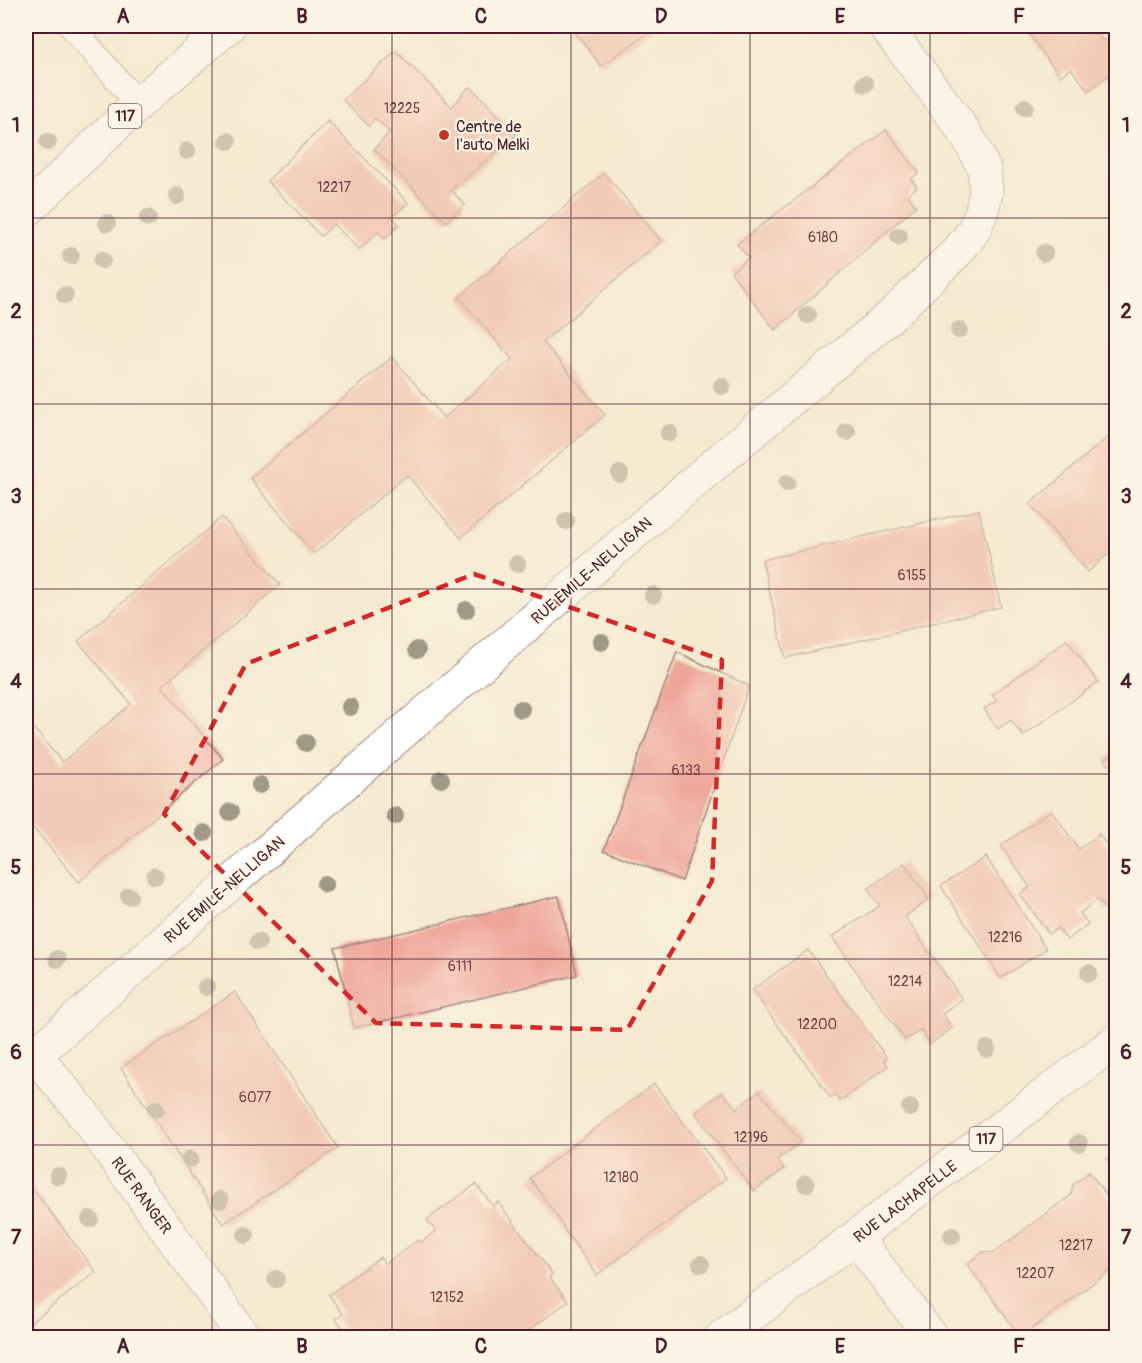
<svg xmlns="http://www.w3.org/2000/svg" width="1142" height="1363" viewBox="0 0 1142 1363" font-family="Pangolin,sans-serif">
<rect width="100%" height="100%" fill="#fcf5e5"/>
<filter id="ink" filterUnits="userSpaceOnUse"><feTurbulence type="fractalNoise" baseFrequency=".0167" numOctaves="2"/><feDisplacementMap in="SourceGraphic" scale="12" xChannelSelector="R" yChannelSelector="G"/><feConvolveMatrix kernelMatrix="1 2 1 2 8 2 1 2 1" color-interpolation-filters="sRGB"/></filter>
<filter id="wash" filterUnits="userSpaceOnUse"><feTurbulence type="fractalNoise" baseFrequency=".008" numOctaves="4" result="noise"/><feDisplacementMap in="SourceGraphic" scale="24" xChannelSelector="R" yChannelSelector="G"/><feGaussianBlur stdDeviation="1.35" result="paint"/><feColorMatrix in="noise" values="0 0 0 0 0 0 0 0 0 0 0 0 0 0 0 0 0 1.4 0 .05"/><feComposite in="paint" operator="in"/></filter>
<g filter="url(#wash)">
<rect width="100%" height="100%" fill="#f5ead1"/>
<g id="blocks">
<path fill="#eea59a" d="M571,26H657L601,66Z
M1023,26H1091L1103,41L1113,34L1116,39V69L1088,91L1071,68L1060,76Z
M396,51L452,107L470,86L517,135L451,190L465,205L446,222L374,149L390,132L375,118L369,126L343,100Z
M328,121L408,203L392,217L399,224L385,239L378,231L359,250L334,224L321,236L267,181Z
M886,130L919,173L911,179L917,187L907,195L916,206L775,330L731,272L749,258L737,244Z
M604,173L661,241L543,342L605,415L461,538L407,475L314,554L250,478L392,357L444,418L512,359L459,297Z
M1116,430V547L1088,572L1030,504Z
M979,510L1001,607L785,658L762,560Z
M222,517L280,585L162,686L223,759L79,882L26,819V719L62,762L131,704L78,641Z
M1067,640L1098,682L1023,736L1011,720L998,729L984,709L997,701L992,695Z
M677,652L749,686L682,881L604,850Z
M1116,751V766L1112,767L1104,760Z
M1051,810L1079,849L1099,834L1116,858V903L1106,910L1098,899L1080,913L1088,924L1067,940L1058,928L1049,934L1020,894L1030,887L1001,846Z
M986,857L1046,949L1001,978L941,886Z
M904,863L929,899L905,917L962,999L942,1014L952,1028L930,1044L921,1030L905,1040L832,937L880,906L868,889Z
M559,896L577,975L354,1028L335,948Z
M808,950L887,1058L884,1060L888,1066L840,1101L836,1095L831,1098L752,990Z
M235,992L338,1148L223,1224L121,1068Z
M654,1084L726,1178L597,1275L563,1228L564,1227L530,1178Z
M759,1091L801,1142L777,1160L784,1169L754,1191L695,1113L723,1092L736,1109Z
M1116,1152V1171L1107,1159Z
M1089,1172L1116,1208V1266L1021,1337L967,1264L983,1252L993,1253L1071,1195L1073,1185Z
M476,1184L493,1206L498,1202L552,1274L549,1277L568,1301L519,1338H350L336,1319L343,1314L329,1295L380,1257L385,1264L418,1240L420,1243L436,1231L427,1220Z
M30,1185L96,1272L26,1326V1188Z"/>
</g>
</g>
<g filter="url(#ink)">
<use href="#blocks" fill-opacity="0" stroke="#a0847e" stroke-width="1.5"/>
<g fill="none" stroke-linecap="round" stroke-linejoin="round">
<g stroke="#a0847e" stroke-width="26">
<path id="lane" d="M71,26L138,104"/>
</g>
<g stroke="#a0847e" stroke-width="35">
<path id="street" d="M35,1055L79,1108L245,1338
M26,1063L396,738L710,468L893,314L959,250L974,230L982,211L986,191L984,169L972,144L954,117L885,26
M856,1238L932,1338"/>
</g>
<g stroke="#a0847e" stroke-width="35">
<path id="primary" d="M26,211L138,104L229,26
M721,1338L1116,1041"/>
</g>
<use href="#lane" stroke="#fff" stroke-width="24"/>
<use href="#street" stroke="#fff" stroke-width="33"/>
<use href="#primary" stroke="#fff" stroke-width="33"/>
</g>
<g fill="#a29886">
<circle cx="865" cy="84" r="9"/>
<circle cx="1025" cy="107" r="9"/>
<circle cx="228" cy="141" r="9"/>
<circle cx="48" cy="142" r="9"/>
<circle cx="187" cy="151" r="9"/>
<circle cx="177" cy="196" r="9"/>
<circle cx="148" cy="218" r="9"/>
<circle cx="107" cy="223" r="9"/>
<circle cx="899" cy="236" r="9"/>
<circle cx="1044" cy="253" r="9"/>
<circle cx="71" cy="256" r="9"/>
<circle cx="102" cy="260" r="9"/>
<circle cx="65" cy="295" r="9"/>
<circle cx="808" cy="315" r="9"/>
<circle cx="959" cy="330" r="9"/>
<circle cx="722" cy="386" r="9"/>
<circle cx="847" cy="432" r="9"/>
<circle cx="669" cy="433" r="9"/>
<circle cx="620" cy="474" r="9"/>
<circle cx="787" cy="483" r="9"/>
<circle cx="566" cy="521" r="9"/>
<circle cx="517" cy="564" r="9"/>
<circle cx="653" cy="595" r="9"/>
<circle cx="466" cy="610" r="9"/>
<circle cx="601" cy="642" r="9"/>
<circle cx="417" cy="650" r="9"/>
<circle cx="350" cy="707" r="9"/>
<circle cx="521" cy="709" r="9"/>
<circle cx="306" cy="743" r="9"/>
<circle cx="441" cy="779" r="9"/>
<circle cx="260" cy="785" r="9"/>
<circle cx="230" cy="812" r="9"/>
<circle cx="395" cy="816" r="9"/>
<circle cx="204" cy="833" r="9"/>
<circle cx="155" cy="876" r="9"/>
<circle cx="325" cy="884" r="9"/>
<circle cx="129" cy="896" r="9"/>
<circle cx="258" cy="942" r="9"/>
<circle cx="57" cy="959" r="9"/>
<circle cx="1089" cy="973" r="9"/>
<circle cx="206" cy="987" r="9"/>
<circle cx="987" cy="1049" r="9"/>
<circle cx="910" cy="1108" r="9"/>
<circle cx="156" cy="1109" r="9"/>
<circle cx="1079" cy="1143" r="9"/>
<circle cx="190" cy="1159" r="9"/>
<circle cx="58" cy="1176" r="9"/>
<circle cx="806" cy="1184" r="9"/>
<circle cx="220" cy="1200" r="9"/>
<circle cx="90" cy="1219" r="9"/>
<circle cx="246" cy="1235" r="9"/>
<circle cx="952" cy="1236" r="9"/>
<circle cx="701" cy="1264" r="9"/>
<circle cx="276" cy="1279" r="9"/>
</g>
</g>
<path d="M0 0H1142V1363H0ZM474,574L722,660L712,881L627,1030L376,1023L164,814L246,664Z" fill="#f5ead1" fill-opacity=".55" fill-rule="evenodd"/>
<path fill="none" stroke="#d62828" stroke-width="4.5" stroke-dasharray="12 8" stroke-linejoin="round" d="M474,574L722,660L712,881L627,1030L376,1023L164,814L246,664Z"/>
<path fill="none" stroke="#4a1f2b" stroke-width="1.5" stroke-opacity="0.55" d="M212,26V1338M392,26V1338M571,26V1338M750,26V1338M930,26V1338M26,218H1116M26,404H1116M26,589H1116M26,774H1116M26,959H1116M26,1145H1116"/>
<circle fill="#c8321e" stroke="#fcf5e5" stroke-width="2" cx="444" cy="135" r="6"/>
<g text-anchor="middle" stroke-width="4.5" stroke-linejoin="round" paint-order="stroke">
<g font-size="14" fill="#734047">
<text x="402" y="113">12225</text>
<text x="334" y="192">12217</text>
<text x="823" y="242">6180</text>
<text x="912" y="580">6155</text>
<text x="686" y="775">6133</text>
<text x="1005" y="942">12216</text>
<text x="460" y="971">6111</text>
<text x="905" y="986">12214</text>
<text x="817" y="1029">12200</text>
<text x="255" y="1102">6077</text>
<text x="751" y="1142">12196</text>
<text x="621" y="1182">12180</text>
<text x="1076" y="1250">12217</text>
<text x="1035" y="1278">12207</text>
<text x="447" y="1302">12152</text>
</g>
<g fill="#fcf5e5" stroke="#7f5f63" stroke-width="1.5">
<rect x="108.5" y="104" width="33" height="24" rx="4.5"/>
<rect x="969.5" y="1127" width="33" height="24" rx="4.5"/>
</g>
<g font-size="15" font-weight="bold" fill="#4a1f2b">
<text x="125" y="121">117</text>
<text x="986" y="1144">117</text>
</g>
<g font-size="16" fill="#4a1f2b" stroke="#fcf5e5" text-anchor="start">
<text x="456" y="132">Centre de<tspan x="456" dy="18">l'auto Melki</tspan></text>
</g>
<g font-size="16" fill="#4a1f2b" stroke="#fcf5e5">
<text transform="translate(591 570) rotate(-41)" y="6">RUE EMILE-NELLIGAN</text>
<text transform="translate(224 889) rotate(-41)" y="6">RUE EMILE-NELLIGAN</text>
<text transform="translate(142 1195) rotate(54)" y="6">RUE RANGER</text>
<text transform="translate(905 1201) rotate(-37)" y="6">RUE LACHAPELLE</text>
</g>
</g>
<rect width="1142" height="1363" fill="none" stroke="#fcf5e5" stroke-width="66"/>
<rect x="33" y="33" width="1076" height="1297" fill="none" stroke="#4a1f2b" stroke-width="2"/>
<g font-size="20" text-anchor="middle" font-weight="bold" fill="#4a1f2b">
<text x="123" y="23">A</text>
<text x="302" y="23">B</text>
<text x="481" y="23">C</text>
<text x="661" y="23">D</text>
<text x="840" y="23">E</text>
<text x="1019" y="23">F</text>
<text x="16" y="132">1</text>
<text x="1126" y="132">1</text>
<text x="16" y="318">2</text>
<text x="1126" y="318">2</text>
<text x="16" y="503">3</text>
<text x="1126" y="503">3</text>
<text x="16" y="688">4</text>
<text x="1126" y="688">4</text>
<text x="16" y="874">5</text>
<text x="1126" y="874">5</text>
<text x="16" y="1059">6</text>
<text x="1126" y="1059">6</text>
<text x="16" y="1244">7</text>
<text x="1126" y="1244">7</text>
<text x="123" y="1353">A</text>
<text x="302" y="1353">B</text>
<text x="481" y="1353">C</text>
<text x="661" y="1353">D</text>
<text x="840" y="1353">E</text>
<text x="1019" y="1353">F</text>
</g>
</svg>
